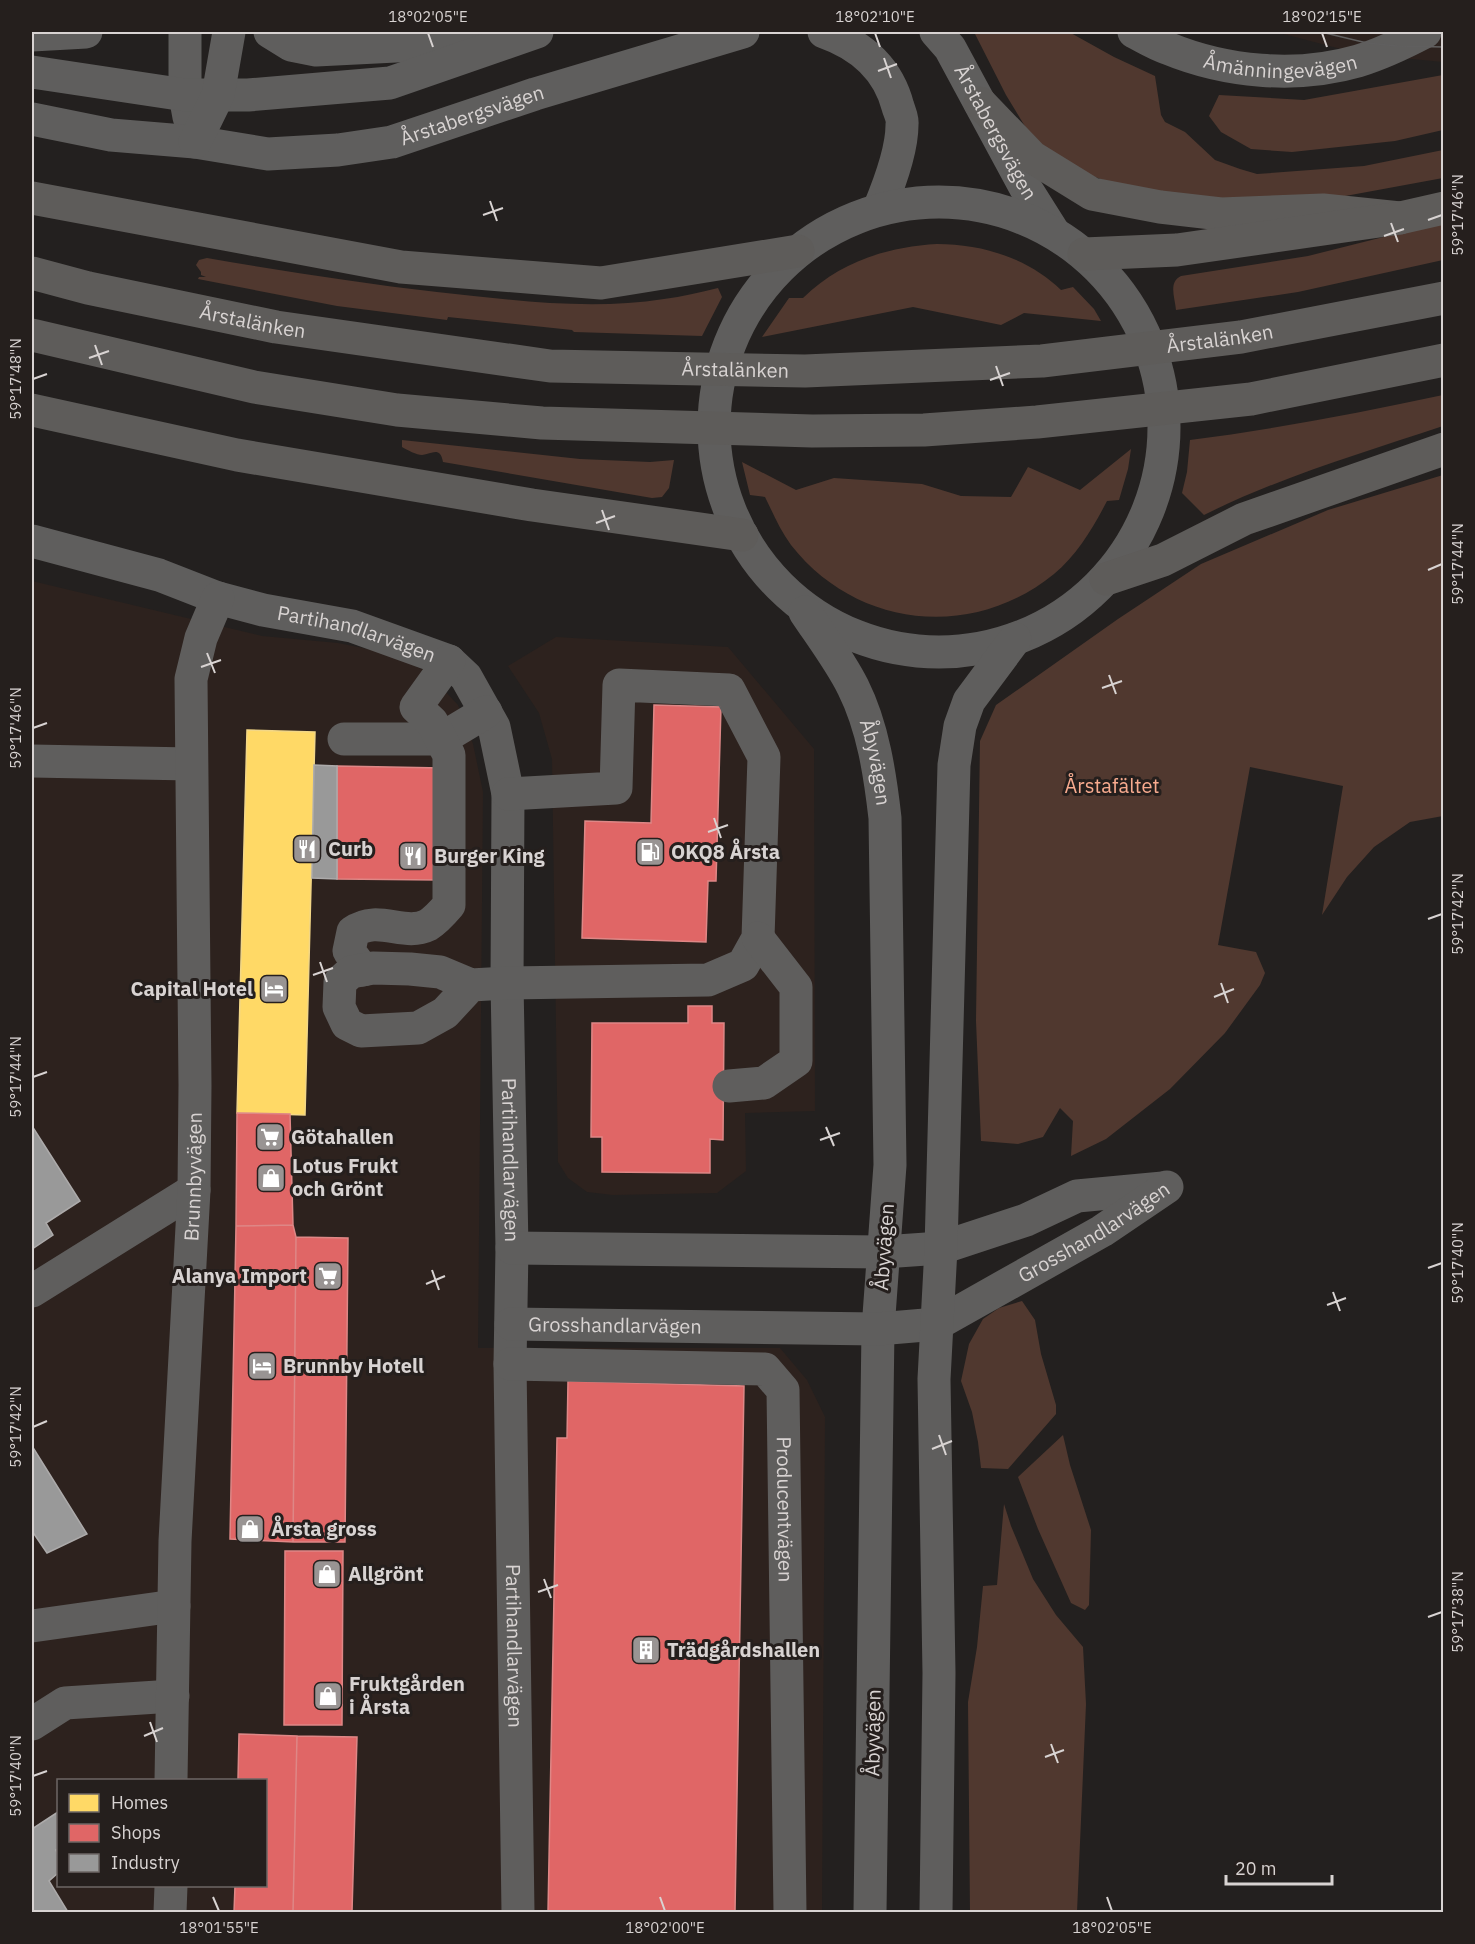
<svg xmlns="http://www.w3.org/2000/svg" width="1475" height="1944" viewBox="0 0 1475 1944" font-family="'IBM Plex Sans',sans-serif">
<rect width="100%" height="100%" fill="#23201f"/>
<path fill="#2d221e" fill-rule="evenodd" d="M1276,32H1443V62L1360,54Z
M32,581L262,636L338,643L388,653L426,671L458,705L473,744L483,792L478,1348H780L807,1380L825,1417L822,1912H32ZM58,1780H266V1886H58Z
M556,637L728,647L814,749L815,1111L745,1113L746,1171L717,1193L613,1195L587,1192L568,1178L558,1162L552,759L539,713L508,666Z"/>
<path fill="#50382f" d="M974,32H1069L1114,57L1155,76L1161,115L1165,122L1185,132L1215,160L1240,169L1257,174L1364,166L1443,150V178L1329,199L1153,198L1062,165L1026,128L1006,95Z
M1443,75V130L1395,141L1292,152L1251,149L1221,132L1209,116L1219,95L1304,100Z
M1443,222V260L1298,292L1176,310C1175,298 1168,282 1181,276L1308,256Z
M937,244C982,244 1028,258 1061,290L1073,287L1094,309L1101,321L1024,313L1001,325L913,307L762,337L789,298H803C840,262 886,247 937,244Z
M207,258C283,271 360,283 437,292C513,300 588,311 664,299C682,297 700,292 718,288L722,297L702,336L574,332L572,330L448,317L447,320L337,306L198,279L199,277H206L201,275V272L196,265L199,260Z
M1443,395V426C1362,453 1280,477 1204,515L1182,493L1187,472L1190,440C1275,429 1359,413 1443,395Z
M402,440L580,459L650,462L674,460L669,488L662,497L652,498L443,462C440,446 432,454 422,455C417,455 407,450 402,447Z
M1131,449L1128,469L1119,500L1107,501C1093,528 1077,555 1054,574C972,641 856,628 791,545C780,530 773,513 765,497L750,495L742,462L796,490L834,478L922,484L961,496L1011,497L1028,467L1080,490Z
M1443,475V816L1410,822L1374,847L1347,877L1322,915L1343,786L1250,767L1218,945L1256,952L1265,973L1260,985L1225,1033L1170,1089L1106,1139L1071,1156L1073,1121L1060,1108L1043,1137L1018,1144L981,1141L976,1021L980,741L996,705L1118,619L1201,564L1328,510Z
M1022,1301L1035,1320L1041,1354L1056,1405V1414L1008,1469L981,1468L978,1442L972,1412L961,1381L969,1344L983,1319L999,1308Z
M1063,1435L1070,1465L1091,1530L1089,1605L1085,1610L1071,1603L1038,1529L1018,1477Z
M1004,1504L1011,1526L1033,1579L1056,1615L1083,1647L1086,1704L1077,1912H970L968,1702L977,1647L983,1586L997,1585Z"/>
<path fill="#ffd966" stroke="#f3d786" stroke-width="1.5" d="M247,730L315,732L305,1115L237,1113Z"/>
<path fill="#e06666" stroke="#de8786" stroke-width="1.5" d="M654,705L721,707L716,881H708L706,942L582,938L585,821L651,823Z
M337,766L442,768L439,880L337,879Z
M688,1006H712V1023H724L723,1140L710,1139V1173L602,1172V1137H591L592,1023H688Z
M237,1113L290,1114L293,1225L236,1226Z
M293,1225L296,1237L293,1542L230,1539L236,1226Z
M296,1237L348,1238L345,1542H293Z
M568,1381L744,1386L735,1912H548L557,1438H567Z
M285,1551H343L342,1725H284Z
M239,1734L297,1736L293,1912H234L235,1886H266V1780H238Z
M297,1736L357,1737L352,1912H293Z"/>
<path fill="#999" stroke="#acaaaa" stroke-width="1.5" d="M314,765L337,766V879L312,878Z
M32,1126L80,1201L46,1223L53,1235L32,1249Z
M32,1446L87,1534L47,1553L32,1531Z
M58,1812V1849L56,1850L58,1856V1873L49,1881L68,1912H32V1829Z"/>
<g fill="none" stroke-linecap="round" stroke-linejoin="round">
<g stroke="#5f5e5d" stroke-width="33">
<path d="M185,32V95L189,117"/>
<path d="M270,32L291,45L316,50L476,42"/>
<path d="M824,32C861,45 888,68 898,107C900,113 903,119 902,125C902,151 889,185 879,209"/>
<path id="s1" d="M936,32L950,48L1025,187L1054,233"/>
<path id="s2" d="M1134,32C1144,37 1155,44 1167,48C1225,72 1296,79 1358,61C1381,54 1404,43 1425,32"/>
<path d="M32,35L86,32"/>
<path d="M32,72L185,95H248L390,83L537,32"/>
<path id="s3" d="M32,119L111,135L195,142L268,154L338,150L392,142L535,94L743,32"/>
<path d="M195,142L218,95L229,32"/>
<circle cx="939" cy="427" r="225"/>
<path id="s4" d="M32,541L159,575L218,598L263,610L352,626L449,661L466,677L494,727L508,794L507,983L512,1248L510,1364L518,1912"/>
<path id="s5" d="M805,612C821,636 840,661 853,687C873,727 880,774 885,818L890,1165L878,1329L870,1912"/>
<path d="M344,739H441L486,712"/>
<path d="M32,761L191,764"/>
<path d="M363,970L349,951L353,932C378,914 404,937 428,925C436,920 443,912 449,905V755L432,722L416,707L449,661"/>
<path d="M471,985L445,1013L418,1028L361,1031L347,1024L339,1007L340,982L351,972L373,968L410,969L440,972L471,985L507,983L708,980L743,965L758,938L764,757L729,690L619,685L616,788L508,794"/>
<path d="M729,1086L764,1083L796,1061V987L758,938"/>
<path d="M512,1248L883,1252L941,1248L1026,1220L1077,1196L1163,1188"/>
<path d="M32,1291L194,1190"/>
<path id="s6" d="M511,1324L878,1329L937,1324L1102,1231L1167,1187"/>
<path id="s7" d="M510,1364L765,1369L783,1390L790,1912"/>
<path d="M32,1626L174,1606"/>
<path d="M32,1724L65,1703L173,1696"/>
<path id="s8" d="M171,1780L175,1541L194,1190L195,1085L191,679L201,638L218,598"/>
<path d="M170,1912L171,1886"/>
<path d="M936,1912L939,1673L934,1379L941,1248L954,765L960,726L969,701L1015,639"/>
</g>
<g stroke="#5e5c5a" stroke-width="33">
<path d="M980,103L1032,157L1092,194L1160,207L1221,214L1323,210L1400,218"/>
<path d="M32,198L401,267L601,283L798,251"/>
<path d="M1084,254L1177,250L1400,218L1444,208"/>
<path id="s9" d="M32,273L88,288L276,327L550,366L805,371L1042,361L1241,337L1444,298"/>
<path d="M32,335L254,387L397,410L542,423L812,431L924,430L1037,422L1251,399L1444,360"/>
<path d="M32,410L237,455L532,505L742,535"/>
<path d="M1106,579L1163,560L1244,519L1444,449"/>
</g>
<path stroke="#605f5f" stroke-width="1.5" d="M1321,32L1367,43L1397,46L1444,47"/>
</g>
<path fill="none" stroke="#d8d3d2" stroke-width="2" d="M428,33L433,47M875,33L880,47M1322,33L1327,47M884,58L891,78M878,71L897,64M490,201L497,221M483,215L503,208M1428,220L1442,215M1391,223L1398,242M1384,236L1404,229M95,345L102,365M89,358L109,351M996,366L1003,386M33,379L47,374M990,380L1010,373M602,510L609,530M596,523L615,516M1428,570L1442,564M207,653L215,673M201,667L221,660M1109,675L1116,694M1102,688L1122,681M33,728L47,723M714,818L721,838M708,832L728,825M1428,919L1442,914M320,962L327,982M313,975L333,968M1221,983L1228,1003M1214,997L1234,989M33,1077L47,1072M826,1127L834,1146M820,1140L840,1133M1428,1268L1442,1263M432,1270L439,1290M426,1284L445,1276M1333,1292L1340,1311M1327,1305L1346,1298M33,1427L47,1421M939,1435L946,1455M932,1449L952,1441M544,1579L551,1598M538,1592L558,1585M1428,1617L1442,1612M150,1722L157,1742M144,1736L163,1728M1051,1744L1058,1763M1045,1757L1064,1750M33,1776L47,1771M213,1897L219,1911M660,1897L665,1911M1107,1897L1112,1911"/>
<defs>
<g id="restaurant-square" transform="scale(1.5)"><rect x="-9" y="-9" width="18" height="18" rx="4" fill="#999493" stroke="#251f1d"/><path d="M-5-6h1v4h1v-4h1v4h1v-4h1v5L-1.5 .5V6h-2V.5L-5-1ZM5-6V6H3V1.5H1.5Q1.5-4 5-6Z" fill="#fff"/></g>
<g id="fuel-square" transform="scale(1.5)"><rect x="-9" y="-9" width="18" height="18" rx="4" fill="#999493" stroke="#251f1d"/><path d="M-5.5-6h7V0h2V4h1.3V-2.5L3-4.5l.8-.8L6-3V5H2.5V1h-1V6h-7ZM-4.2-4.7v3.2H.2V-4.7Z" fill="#fff"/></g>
<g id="hotel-square" transform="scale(1.5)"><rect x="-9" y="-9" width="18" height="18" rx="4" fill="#999493" stroke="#251f1d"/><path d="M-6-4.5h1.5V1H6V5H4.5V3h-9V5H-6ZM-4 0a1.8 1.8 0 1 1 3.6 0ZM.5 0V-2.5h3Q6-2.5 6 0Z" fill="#fff"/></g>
<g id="supermarket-square" transform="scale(1.5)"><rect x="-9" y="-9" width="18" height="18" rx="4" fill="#999493" stroke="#251f1d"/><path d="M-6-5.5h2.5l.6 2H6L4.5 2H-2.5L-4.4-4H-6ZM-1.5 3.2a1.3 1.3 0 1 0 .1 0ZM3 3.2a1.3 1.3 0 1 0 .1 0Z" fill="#fff"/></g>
<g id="shop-square" transform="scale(1.5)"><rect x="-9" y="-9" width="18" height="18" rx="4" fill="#999493" stroke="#251f1d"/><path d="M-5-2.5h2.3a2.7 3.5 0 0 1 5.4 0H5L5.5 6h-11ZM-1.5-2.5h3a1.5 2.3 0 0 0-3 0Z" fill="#fff"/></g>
<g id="building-square" transform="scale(1.5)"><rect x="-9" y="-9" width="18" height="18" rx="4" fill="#999493" stroke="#251f1d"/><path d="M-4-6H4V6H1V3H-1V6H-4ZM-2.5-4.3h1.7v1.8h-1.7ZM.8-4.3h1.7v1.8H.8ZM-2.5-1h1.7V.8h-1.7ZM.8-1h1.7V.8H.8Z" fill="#fff"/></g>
</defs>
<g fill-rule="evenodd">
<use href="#restaurant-square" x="307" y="849"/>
<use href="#fuel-square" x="650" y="852"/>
<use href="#restaurant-square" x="413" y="856"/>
<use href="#hotel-square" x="274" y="989"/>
<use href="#supermarket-square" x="270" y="1137"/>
<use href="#shop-square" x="271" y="1178"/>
<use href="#supermarket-square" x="328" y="1276"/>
<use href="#hotel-square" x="262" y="1366"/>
<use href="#shop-square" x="250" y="1529"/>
<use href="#shop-square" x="327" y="1574"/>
<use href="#building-square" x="646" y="1650"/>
<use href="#shop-square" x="328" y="1696"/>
</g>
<g text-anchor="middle" stroke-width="6" stroke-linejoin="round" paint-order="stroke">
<g font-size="20" fill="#d8d3d2" stroke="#251f1d">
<text dy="7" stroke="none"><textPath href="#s2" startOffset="153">Åmänningevägen</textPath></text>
<text dy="7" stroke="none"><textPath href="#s3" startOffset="448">Årstabergsvägen</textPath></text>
<text dy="7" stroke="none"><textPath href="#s1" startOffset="117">Årstabergsvägen</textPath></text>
<text dy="7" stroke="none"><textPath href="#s9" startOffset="226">Årstalänken</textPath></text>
<text dy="7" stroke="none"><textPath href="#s9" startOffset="1198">Årstalänken</textPath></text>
<text dy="7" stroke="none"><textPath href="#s9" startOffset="712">Årstalänken</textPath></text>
<text dy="7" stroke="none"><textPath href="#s4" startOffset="338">Partihandlarvägen</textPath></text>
<text dy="7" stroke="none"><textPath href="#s5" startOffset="168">Åbyvägen</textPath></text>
<text dy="7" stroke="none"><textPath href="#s4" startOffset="950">Partihandlarvägen</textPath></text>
<text dy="7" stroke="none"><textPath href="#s8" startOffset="604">Brunnbyvägen</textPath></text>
<text dy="7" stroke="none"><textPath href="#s6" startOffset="608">Grosshandlarvägen</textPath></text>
<text transform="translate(884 1247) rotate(-86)" y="7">Åbyvägen</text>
<text dy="7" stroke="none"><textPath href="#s6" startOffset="104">Grosshandlarvägen</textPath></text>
<text dy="7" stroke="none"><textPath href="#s7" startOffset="402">Producentvägen</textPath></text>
<text dy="7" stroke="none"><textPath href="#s4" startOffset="1436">Partihandlarvägen</textPath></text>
<text transform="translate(873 1733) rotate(-89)" y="7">Åbyvägen</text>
</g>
<g font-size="20" fill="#f8ab8f" stroke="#251f1d">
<text x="1112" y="793">Årstafältet</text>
</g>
<g font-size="20" font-weight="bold" fill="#d8d3d2" stroke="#251f1d" text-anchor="start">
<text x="328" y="856">Curb</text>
<text x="671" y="859">OKQ8 Årsta</text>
<text x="434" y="863">Burger King</text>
<text x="253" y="996" text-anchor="end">Capital Hotel</text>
<text x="291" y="1144">Götahallen</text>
<text x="292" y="1173">Lotus Frukt<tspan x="292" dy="23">och Grönt</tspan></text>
<text x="307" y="1283" text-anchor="end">Alanya Import</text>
<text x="283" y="1373">Brunnby Hotell</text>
<text x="271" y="1536">Årsta gross</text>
<text x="348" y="1581">Allgrönt</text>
<text x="667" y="1657">Trädgårdshallen</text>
<text x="349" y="1691">Fruktgården<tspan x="349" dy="23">i Årsta</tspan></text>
</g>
</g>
<rect width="1475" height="1944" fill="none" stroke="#251f1d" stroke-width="66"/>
<rect x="57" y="1779" width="210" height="108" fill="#251f1d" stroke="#6d6765" stroke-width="1.5"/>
<rect x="69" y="1794" width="30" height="18" fill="#ffd966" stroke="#6d6765" stroke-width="1.5"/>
<text x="111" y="1809" font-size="18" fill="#d8d3d2">Homes</text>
<rect x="69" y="1824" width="30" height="18" fill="#e06666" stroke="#6d6765" stroke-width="1.5"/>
<text x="111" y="1839" font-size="18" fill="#d8d3d2">Shops</text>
<rect x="69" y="1854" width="30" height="18" fill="#999999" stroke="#6d6765" stroke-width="1.5"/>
<text x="111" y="1869" font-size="18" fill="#d8d3d2">Industry</text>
<path d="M1226 1875v9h106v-9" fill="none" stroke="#d8d3d2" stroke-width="3"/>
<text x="1235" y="1875" font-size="18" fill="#d8d3d2" stroke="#251f1d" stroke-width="4.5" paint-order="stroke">20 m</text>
<rect x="33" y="33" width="1409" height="1878" fill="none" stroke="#d8d3d2" stroke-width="2"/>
<g font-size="15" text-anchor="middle" fill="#d8d3d2">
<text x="428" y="22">18°02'05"E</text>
<text x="875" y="22">18°02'10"E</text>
<text x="1322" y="22">18°02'15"E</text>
<text transform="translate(1458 215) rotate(-90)" y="5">59°17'46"N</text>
<text transform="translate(16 379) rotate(-90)" y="5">59°17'48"N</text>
<text transform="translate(1458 564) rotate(-90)" y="5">59°17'44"N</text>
<text transform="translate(16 728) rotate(-90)" y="5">59°17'46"N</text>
<text transform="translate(1458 914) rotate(-90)" y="5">59°17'42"N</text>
<text transform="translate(16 1077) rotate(-90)" y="5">59°17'44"N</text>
<text transform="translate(1458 1263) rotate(-90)" y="5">59°17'40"N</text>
<text transform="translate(16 1427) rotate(-90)" y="5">59°17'42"N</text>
<text transform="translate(1458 1612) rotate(-90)" y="5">59°17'38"N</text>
<text transform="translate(16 1776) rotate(-90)" y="5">59°17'40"N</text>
<text x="219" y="1933">18°01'55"E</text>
<text x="665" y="1933">18°02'00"E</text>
<text x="1112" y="1933">18°02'05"E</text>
</g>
</svg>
